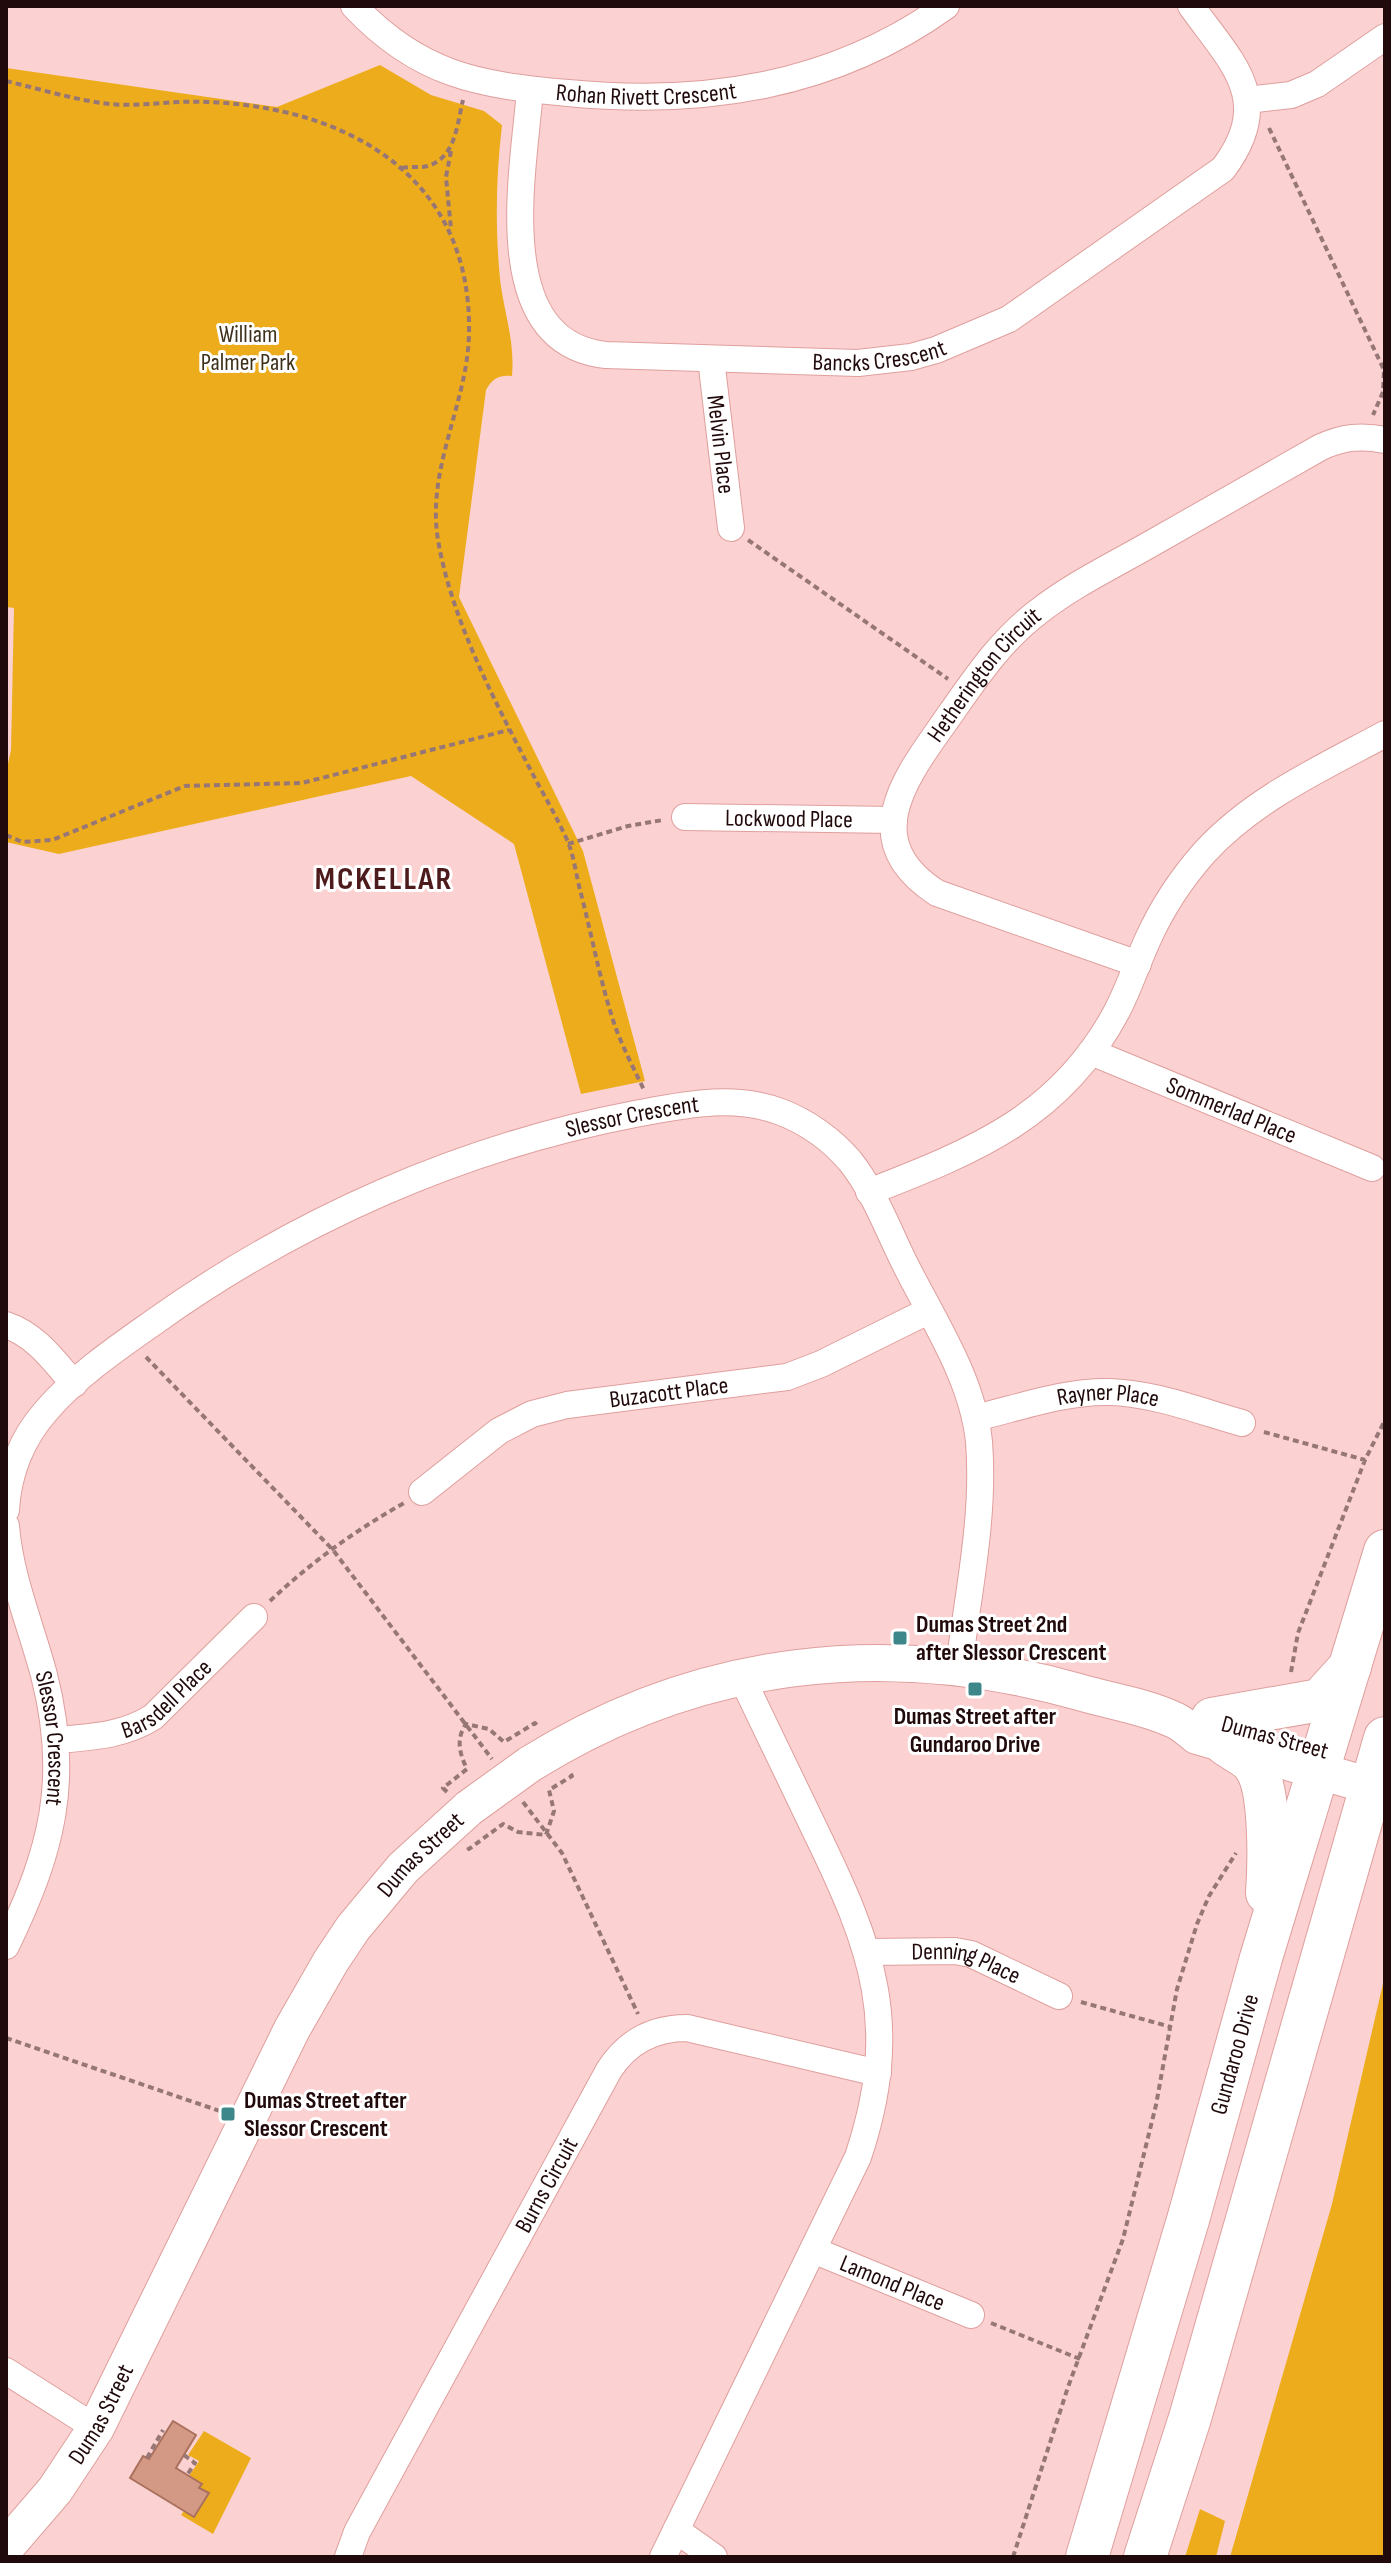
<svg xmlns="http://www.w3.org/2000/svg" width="1391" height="2563" viewBox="0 0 1391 2563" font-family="'Sofia Sans Condensed',sans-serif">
<rect width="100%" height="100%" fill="#fbd2d1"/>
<path fill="#edac1b" d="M380,65L431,95L484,111L502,125C496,177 495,226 500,279C504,313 515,340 512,376C499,375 492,379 486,390L459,597L583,851L645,1081L581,1094L514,844L411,776L59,854L6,842V773L11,750L14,608L6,607V68L277,107Z
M1385,1975V2557H1230L1332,2204Z
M204,2431L251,2458L213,2534L181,2515L184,2511L194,2517L209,2494L199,2488L202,2484L189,2476L199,2461L188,2455Z
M1200,2509L1225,2521L1216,2557H1185Z"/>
<path fill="#d49984" stroke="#a9715d" stroke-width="2" d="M173,2421L196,2435L176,2468L202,2484L199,2488L209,2493L194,2517L130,2478L143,2456L149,2459Z"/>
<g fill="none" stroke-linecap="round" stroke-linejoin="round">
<g stroke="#df9f9d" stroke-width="28">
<g id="street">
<path id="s1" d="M354,6C419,75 478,85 568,93C703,106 833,87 946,6"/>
<path id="s2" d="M530,90C524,170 488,342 606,355L858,363L911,357L936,350L1009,319L1223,169C1275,100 1233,64 1191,6"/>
<path d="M1247,100L1291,95L1317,84L1385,37"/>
<path id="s3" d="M711,359L731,528"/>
<path id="s4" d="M685,817L894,820"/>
<path id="s5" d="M1138,964L937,893C852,838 911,771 951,713C977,676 1002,639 1038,612C1071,586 1110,567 1147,546C1205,513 1263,480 1321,447C1343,437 1362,435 1385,440"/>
<path id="s6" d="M1091,1052L1372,1168"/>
<path d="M869,1192C974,1151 1061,1117 1117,1011C1129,988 1137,963 1148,939C1162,908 1181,879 1204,853C1253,799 1322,768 1385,734"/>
<path d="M6,1325C36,1335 54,1361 74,1384"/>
<path id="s7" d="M975,1418C1018,1408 1065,1391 1109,1392C1154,1393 1199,1411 1242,1423"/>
<path id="s8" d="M422,1492L499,1431L532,1414L567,1405L787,1377L821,1364L928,1311"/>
<path id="s9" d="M6,1510C8,1473 22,1438 46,1411C76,1376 117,1348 154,1322C297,1220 462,1147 635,1114C684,1105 733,1094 781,1112C807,1122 832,1140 850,1161C874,1191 888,1230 905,1264C933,1320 973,1379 979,1442C985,1516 968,1593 959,1667"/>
<path id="s10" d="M6,1526C10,1577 31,1626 44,1675C71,1780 52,1851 6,1946"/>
<path id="s11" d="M56,1740C91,1737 123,1736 153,1717L254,1617"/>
<path id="s12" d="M868,1952L955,1951L971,1954L1059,1996"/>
<path id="s13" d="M813,2250L971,2315"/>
<path d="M6,2371L96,2428"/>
<path d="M676,2530L714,2557"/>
<path id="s14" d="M348,2557L357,2532L609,2070C627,2042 653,2028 687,2028L878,2073"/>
<path d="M663,2557L858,2157C902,2025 873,1949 815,1830C791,1779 766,1728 741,1676"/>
</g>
</g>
<g stroke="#df9f9d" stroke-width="38">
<g id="secondary">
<path d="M530,1764C700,1658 888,1638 1079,1692C1109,1701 1144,1706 1172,1719C1181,1722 1189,1730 1197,1736L1371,1786"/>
<path id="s15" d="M6,2547L55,2490L96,2428L292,2029L331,1961L353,1928L403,1868L469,1808"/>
</g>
</g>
<g stroke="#df9f9d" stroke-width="44">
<g id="primary">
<path d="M1212,1719L1320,1700L1350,1667"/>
<path d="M1225,1744C1233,1750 1250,1758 1255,1767C1271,1790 1269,1865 1267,1893"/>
<path id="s16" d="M1087,2557L1188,2220L1261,1958L1385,1551"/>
<path d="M1145,2557L1190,2418L1385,1738"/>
</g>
</g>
<path stroke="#977776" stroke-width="4" stroke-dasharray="6 4" stroke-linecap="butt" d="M6,81C40,89 75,100 109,104C142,107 174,100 207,102C348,107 472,177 469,333C468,403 426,468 438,540C451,617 493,698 529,767C542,792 557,817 568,842C574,857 576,874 580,890C592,935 600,982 615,1026C623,1048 634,1069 644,1090
M1269,128L1384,370L1383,392L1373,415
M451,151L446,177L451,229
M402,168C410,166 421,168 428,166C456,157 457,124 463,100
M748,540L948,679
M6,835L22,842L52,840L185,786L302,783L509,730
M568,844L628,826L663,820
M146,1357L333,1550L492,1759
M1264,1432L1365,1460
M270,1601C310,1563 356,1530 404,1503
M1291,1672L1298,1633L1365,1460L1385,1420
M447,1792L443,1788L467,1769C459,1753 456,1738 466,1724L489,1729L504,1742L535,1723L539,1728
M523,1802L562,1853L638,2014
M468,1847L469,1849L503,1824L518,1832L546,1835L554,1811L549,1790L572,1776L570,1773
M1081,2002L1171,2027
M6,2038L220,2111
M991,2323L1080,2359
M184,2455L195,2463L187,2475
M147,2458L163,2430
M1013,2557L1068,2387L1123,2239L1156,2105L1177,1989L1197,1924L1209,1896L1236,1853"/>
<use href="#street" stroke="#fff" stroke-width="26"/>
<use href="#secondary" stroke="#fff" stroke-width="36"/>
<use href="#primary" stroke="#fff" stroke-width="42"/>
<g stroke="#df9f9d" stroke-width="38" stroke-linecap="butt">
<path id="secondary-bridge" d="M469,1808L530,1764"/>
</g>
<use href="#secondary-bridge" stroke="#fff" stroke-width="36"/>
</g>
<g fill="#3d868a" stroke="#fff" stroke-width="3">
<rect x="892" y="1630" width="16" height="16" rx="4"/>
<rect x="967" y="1681" width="16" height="16" rx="4"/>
<rect x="220" y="2106" width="16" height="16" rx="4"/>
</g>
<g text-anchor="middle" stroke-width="6" stroke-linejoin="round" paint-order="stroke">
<g font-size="24" fill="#210a0b" stroke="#fff">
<text dy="8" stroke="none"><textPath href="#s1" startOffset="316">Rohan Rivett Crescent</textPath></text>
<text dy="8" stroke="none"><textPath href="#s2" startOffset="582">Bancks Crescent</textPath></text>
<text dy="8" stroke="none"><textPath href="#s3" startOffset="86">Melvin Place</textPath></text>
<text dy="8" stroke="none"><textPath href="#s5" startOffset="476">Hetherington Circuit</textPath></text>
<text dy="8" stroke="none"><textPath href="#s4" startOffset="104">Lockwood Place</textPath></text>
<text dy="8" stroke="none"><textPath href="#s6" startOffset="152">Sommerlad Place</textPath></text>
<text dy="8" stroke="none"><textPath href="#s9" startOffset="774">Slessor Crescent</textPath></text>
<text dy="8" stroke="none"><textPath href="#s8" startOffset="274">Buzacott Place</textPath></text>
<text dy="8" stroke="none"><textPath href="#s7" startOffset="136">Rayner Place</textPath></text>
<text dy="8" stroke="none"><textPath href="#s11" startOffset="122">Barsdell Place</textPath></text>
<text transform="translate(1275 1737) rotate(15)" y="8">Dumas Street</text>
<text dy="8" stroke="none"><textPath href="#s10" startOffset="218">Slessor Crescent</textPath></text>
<text dy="8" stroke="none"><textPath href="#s15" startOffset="812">Dumas Street</textPath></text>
<text dy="8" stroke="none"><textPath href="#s12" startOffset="100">Denning Place</textPath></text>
<text dy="8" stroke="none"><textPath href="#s16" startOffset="524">Gundaroo Drive</textPath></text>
<text dy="8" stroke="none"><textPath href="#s14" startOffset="422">Burns Circuit</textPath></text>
<text dy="8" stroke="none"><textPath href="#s13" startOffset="86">Lamond Place</textPath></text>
<text dy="8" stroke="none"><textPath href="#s15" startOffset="164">Dumas Street</textPath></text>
</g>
<g font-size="24" fill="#3e311b" stroke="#fff">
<text x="248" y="342">William<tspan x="248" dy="28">Palmer Park</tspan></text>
</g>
<g font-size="24" font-weight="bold" fill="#210a0b" stroke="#fff" text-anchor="start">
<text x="916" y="1632">Dumas Street 2nd<tspan x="916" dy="28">after Slessor Crescent</tspan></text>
<text x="975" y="1724" text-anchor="middle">Dumas Street after<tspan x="975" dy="28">Gundaroo Drive</tspan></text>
<text x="244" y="2108">Dumas Street after<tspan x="244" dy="28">Slessor Crescent</tspan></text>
</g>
<g font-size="32" font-weight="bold" letter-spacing="2" fill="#4e1b1d" stroke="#fff">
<text x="384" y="889">MCKELLAR</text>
</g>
</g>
<rect width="1391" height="2563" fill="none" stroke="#210a0b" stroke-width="16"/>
</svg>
